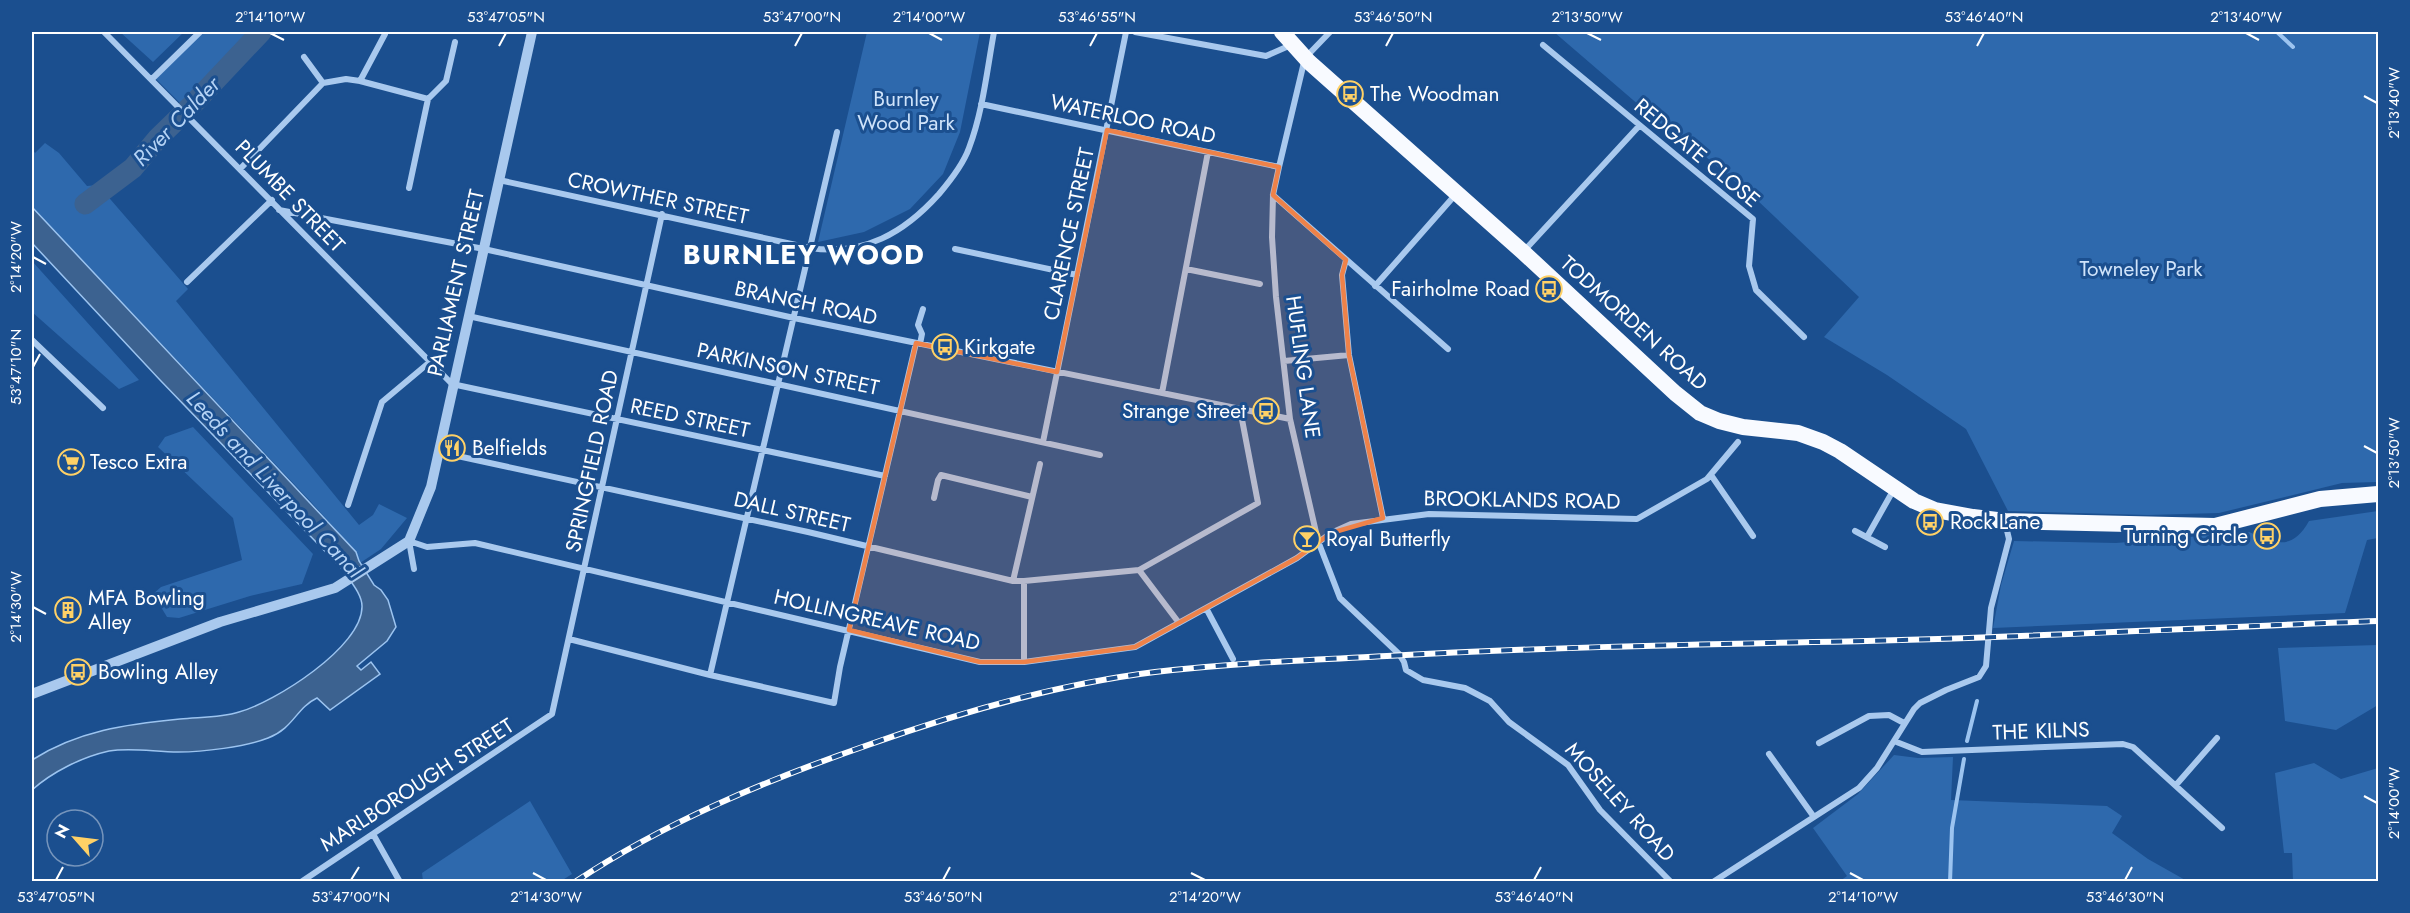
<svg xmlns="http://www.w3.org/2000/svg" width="2410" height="913" viewBox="0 0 2410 913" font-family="Jost,sans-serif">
<rect width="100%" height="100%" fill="#1b4f8f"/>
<path fill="#2e69ad" d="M120,32H184L153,62Z
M203,32H251L182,105L156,79Z
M867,32H980L960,132L943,174L910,209L864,232L818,242Z
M1554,32H2378V482L2342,483L2219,513L2148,515L2008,511L1966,429L1887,375L1824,337L1859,297L1757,200L1686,140L1683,143Z
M45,143L59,153L87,186L98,185L188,289L176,301L359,525L373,515L379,504L407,518L381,549L360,563L356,552L312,503L32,207V149L35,153Z
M32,261L139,380L119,389L32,312Z
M193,427L313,554L302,584L250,596L179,618L167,617L153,594L161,587L242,560L233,518L158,447L165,437Z
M2378,511V538L2367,540L2345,613L1993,628L2001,585L2014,541L2116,543L2249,532C2276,544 2292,551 2309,521Z
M2378,645V705L2336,730L2285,721L2278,648Z
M1894,755L1918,758L1953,757L1951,800L2107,806L2122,816L2112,833L2148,859L2187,881H1840L1847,876L1813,828L1858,794Z
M2314,763L2341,779L2378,768V881H2293L2292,853H2284L2275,773Z
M530,801L572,874L561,881H423L422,873Z"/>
<path fill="#3c6290" stroke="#9cc4f0" stroke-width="1.5" d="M32,207L356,552L359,561L374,585L381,590L388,600L396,627L387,641L357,666L361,670L371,662L380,674L330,710L317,698C296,708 294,728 268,738C245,747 203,752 178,752C155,752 131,747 109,751C82,757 52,772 32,790V760C77,731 127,724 180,719C199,717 220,718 239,712C273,703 363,647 362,606C362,594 350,581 343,570L160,380L32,243Z"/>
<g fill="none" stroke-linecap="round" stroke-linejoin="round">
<path stroke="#9cc4f0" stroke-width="4" d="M2277,32L2293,47
M1967,741L1977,701
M1950,882L1952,828L1964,759"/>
<path stroke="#3c6290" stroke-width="21" d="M85,204L133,168L158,138L195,102L261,32"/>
<path stroke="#a9c9ee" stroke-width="6" d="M104,32L452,384L885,476
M1135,32L1266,56L1291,45
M1330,32L1305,58L1279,167L1273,195L1272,237L1276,297L1290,419L1318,541L1340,598L1399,654L1404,662L1406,670L1423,680L1465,688L1490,701L1509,722L1568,765L1600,810L1671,882
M1543,45L1753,219L1749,266L1756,290L1804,337
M304,57L323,83
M152,79L200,32
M360,81L428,99
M981,104L1279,167
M240,169L323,83L346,79L360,81L385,34
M499,180L810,248C864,256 904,233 939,194C950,181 963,165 969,148C983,111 987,70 994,32
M409,188L428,99L446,81L455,42
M1273,195L1448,349
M279,210L484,249L794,318L1290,419
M955,249L1077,275
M1523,252L1639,126
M1346,260L1342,275L1349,355L1383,518
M1186,269L1260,284
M187,282L272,200
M1375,286L1456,194
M468,316L1100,455
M32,340L103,408
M920,344L922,334L918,325L923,309
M1284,361L1349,355
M1162,393L1208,152
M1043,442L1126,32
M439,452L808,532L1013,581H1024L1139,570L1258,503L1240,409
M1711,475L1753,536
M934,498L938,480L941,475L1032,497
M348,505L382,402L431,361
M1855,531L1885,547
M1867,537L1894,489
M409,541L427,547L475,543L980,662H1024L1135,647L1297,558L1331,533L1351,524L1429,514L1637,519L1707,479L1738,442
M409,541L414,569
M1139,570L1179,623
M1013,581L1040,464
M1024,581V662
M1206,608L1233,659
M569,639L710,675L834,703L840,667L916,343
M710,675L837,132
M1894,741L1922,752L2123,744L2133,747L2222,828
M1819,743L1869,716L1889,715L1904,723
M1769,754L1814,817
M2176,785L2217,738
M373,834L400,882
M301,882L552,714L662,214
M1713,882L1859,788L1877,768L1914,709L1920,703L1946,690L1979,677L1986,666L1991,608L2009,539L2005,522"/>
<path stroke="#a9c9ee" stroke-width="10" d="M32,694L220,622L335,588L409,541L431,487L532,32"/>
<path stroke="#f8faff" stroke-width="16" d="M1282,32L1309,62L1523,252L1675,393L1700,413L1719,421L1743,427L1798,433L1823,442L1840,451L1914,501L1935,510L1973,517L2005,521L2215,526L2320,499L2378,494"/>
<g stroke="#fff" stroke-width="6">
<path id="rail" d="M575,882C665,822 767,780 868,745C961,712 1057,684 1155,672C1232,663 1310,660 1387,656C1529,648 1671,645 1813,642C2002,639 2190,628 2378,621"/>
</g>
<use href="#rail" stroke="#1b4f8f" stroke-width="4" stroke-dasharray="11" stroke-linecap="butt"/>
</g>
<path fill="#ee8249" fill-opacity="0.2" stroke="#ee8249" stroke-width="4.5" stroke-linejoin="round" d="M1107,130L1279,167L1273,195L1346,260L1342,275L1349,355L1383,518L1331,533L1297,558L1135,647L1024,662H980L849,630L916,343L1057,372Z"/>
<path fill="none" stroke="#fff" stroke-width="2" d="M270,33L284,40M929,33L942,40M1587,33L1601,40M2246,33L2259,40M499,46L506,33M795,46L802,33M1090,46L1097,33M1386,46L1393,33M1977,46L1984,33M2364,96L2377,103M33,257L46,264M33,367L40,354M2364,446L2377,453M33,607L46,614M2364,796L2377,803M533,873L546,880M1191,873L1205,880M1850,873L1863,880M56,880L63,867M351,880L359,867M943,880L950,867M1534,880L1541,867M2125,880L2132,867"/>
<defs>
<g id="bus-ring" transform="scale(1.35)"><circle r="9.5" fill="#1b4f8f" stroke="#ffd166" stroke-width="1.5"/><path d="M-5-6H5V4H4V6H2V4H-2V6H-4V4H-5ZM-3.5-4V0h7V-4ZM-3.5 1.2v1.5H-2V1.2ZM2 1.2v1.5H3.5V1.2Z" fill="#ffd166"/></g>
<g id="restaurant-ring" transform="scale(1.35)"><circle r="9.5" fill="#1b4f8f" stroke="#ffd166" stroke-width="1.5"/><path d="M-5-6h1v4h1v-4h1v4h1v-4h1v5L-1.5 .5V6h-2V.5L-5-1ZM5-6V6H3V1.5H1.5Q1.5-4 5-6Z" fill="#ffd166"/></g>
<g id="supermarket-ring" transform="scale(1.35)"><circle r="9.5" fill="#1b4f8f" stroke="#ffd166" stroke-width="1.5"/><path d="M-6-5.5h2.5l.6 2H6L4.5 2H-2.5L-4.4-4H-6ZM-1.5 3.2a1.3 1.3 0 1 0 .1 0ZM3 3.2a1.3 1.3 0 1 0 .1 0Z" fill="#ffd166"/></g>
<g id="bar-ring" transform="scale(1.35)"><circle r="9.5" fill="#1b4f8f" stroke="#ffd166" stroke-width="1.5"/><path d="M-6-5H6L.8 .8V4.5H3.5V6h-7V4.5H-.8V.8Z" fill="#ffd166"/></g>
<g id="building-ring" transform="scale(1.35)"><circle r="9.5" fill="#1b4f8f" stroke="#ffd166" stroke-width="1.5"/><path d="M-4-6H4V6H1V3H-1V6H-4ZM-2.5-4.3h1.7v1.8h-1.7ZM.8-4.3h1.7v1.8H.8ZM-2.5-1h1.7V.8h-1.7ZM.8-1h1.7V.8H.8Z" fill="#ffd166"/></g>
</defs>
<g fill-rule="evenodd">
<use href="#bus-ring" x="1350" y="94"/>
<use href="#bus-ring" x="1549" y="289"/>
<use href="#bus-ring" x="945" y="347"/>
<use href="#bus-ring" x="1266" y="411"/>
<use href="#restaurant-ring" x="452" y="448"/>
<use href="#supermarket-ring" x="71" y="462"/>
<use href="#bus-ring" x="1930" y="522"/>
<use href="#bus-ring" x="2267" y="536"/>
<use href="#bar-ring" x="1307" y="539"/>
<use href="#building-ring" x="68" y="610"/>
<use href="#bus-ring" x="78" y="672"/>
</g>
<g text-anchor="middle" stroke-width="6" stroke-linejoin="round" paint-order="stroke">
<g font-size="21" fill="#fff" stroke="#1b4f8f" text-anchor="start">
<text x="1370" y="101">The Woodman</text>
<text x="1530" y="296" text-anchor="end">Fairholme Road</text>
<text x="964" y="354">Kirkgate</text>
<text x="1246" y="418" text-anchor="end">Strange Street</text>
<text x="472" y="455">Belfields</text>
<text x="90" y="469">Tesco Extra</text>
<text x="1950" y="529">Rock Lane</text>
<text x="2248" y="543" text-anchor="end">Turning Circle</text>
<text x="1326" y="546">Royal Butterfly</text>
<text x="88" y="605">MFA Bowling<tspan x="88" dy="24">Alley</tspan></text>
<text x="98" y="679">Bowling Alley</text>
</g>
<g font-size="21" fill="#cfe3fa" stroke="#1b4f8f">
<text x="906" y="106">Burnley<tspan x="906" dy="24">Wood Park</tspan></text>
<text x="2141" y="276">Towneley Park</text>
</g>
<g font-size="21" fill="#fff" stroke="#1b4f8f">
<text transform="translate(1133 119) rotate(12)" y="7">WATERLOO ROAD</text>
<text transform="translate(1697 153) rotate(40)" y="7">REDGATE CLOSE</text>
<text transform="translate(290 196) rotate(46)" y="7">PLUMBE STREET</text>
<text transform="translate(658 198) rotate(12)" y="7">CROWTHER STREET</text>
<text transform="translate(1069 234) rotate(-78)" y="7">CLARENCE STREET</text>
<text transform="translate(456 283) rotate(-77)" y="7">PARLIAMENT STREET</text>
<text transform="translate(806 303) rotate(12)" y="7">BRANCH ROAD</text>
<text transform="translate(1634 323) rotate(42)" y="7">TODMORDEN ROAD</text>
<text transform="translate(1303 367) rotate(82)" y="7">HUFLING LANE</text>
<text transform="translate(788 369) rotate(12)" y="7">PARKINSON STREET</text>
<text transform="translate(690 418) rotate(12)" y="7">REED STREET</text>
<text transform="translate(592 461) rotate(-78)" y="7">SPRINGFIELD ROAD</text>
<text transform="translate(1522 500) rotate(1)" y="7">BROOKLANDS ROAD</text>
<text transform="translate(792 512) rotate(13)" y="7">DALL STREET</text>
<text transform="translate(877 620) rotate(13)" y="7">HOLLINGREAVE ROAD</text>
<text transform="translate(2041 731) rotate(-2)" y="7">THE KILNS</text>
<text transform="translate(417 785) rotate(-33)" y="7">MARLBOROUGH STREET</text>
<text transform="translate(1620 802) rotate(48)" y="7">MOSELEY ROAD</text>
</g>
<g font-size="22" font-style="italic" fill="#b5d3f5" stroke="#1b4f8f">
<text transform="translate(176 121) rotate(-46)" y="8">River Calder</text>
<text transform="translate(275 484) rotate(47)" y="8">Leeds and Liverpool Canal</text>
</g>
<g font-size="27" font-weight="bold" letter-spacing="1.5" fill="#fff" stroke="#1b4f8f">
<text x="804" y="264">BURNLEY WOOD</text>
</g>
</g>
<rect width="2410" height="913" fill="none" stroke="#1b4f8f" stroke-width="66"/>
<g transform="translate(75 838) rotate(298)"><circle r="28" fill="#1b4f8f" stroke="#7695bc" stroke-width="1.5"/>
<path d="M0-4.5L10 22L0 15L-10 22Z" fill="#ffd166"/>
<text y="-9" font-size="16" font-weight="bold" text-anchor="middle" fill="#ffffff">N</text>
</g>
<rect x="33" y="33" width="2344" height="847" fill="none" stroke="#fff" stroke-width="2"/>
<g font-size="15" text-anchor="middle" fill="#fff">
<text x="270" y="22">2°14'10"W</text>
<text x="506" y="22">53°47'05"N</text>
<text x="802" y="22">53°47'00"N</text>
<text x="929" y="22">2°14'00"W</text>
<text x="1097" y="22">53°46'55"N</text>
<text x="1393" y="22">53°46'50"N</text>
<text x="1587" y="22">2°13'50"W</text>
<text x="1984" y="22">53°46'40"N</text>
<text x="2246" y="22">2°13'40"W</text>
<text transform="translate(2394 103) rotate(-90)" y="5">2°13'40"W</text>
<text transform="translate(16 257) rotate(-90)" y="5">2°14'20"W</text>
<text transform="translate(16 367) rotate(-90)" y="5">53°47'10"N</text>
<text transform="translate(2394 453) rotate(-90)" y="5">2°13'50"W</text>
<text transform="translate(16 607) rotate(-90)" y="5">2°14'30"W</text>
<text transform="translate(2394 803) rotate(-90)" y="5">2°14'00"W</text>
<text x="56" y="902">53°47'05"N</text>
<text x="351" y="902">53°47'00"N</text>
<text x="546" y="902">2°14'30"W</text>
<text x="943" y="902">53°46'50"N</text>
<text x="1205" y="902">2°14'20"W</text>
<text x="1534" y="902">53°46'40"N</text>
<text x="1863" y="902">2°14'10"W</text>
<text x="2125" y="902">53°46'30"N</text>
</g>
</svg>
